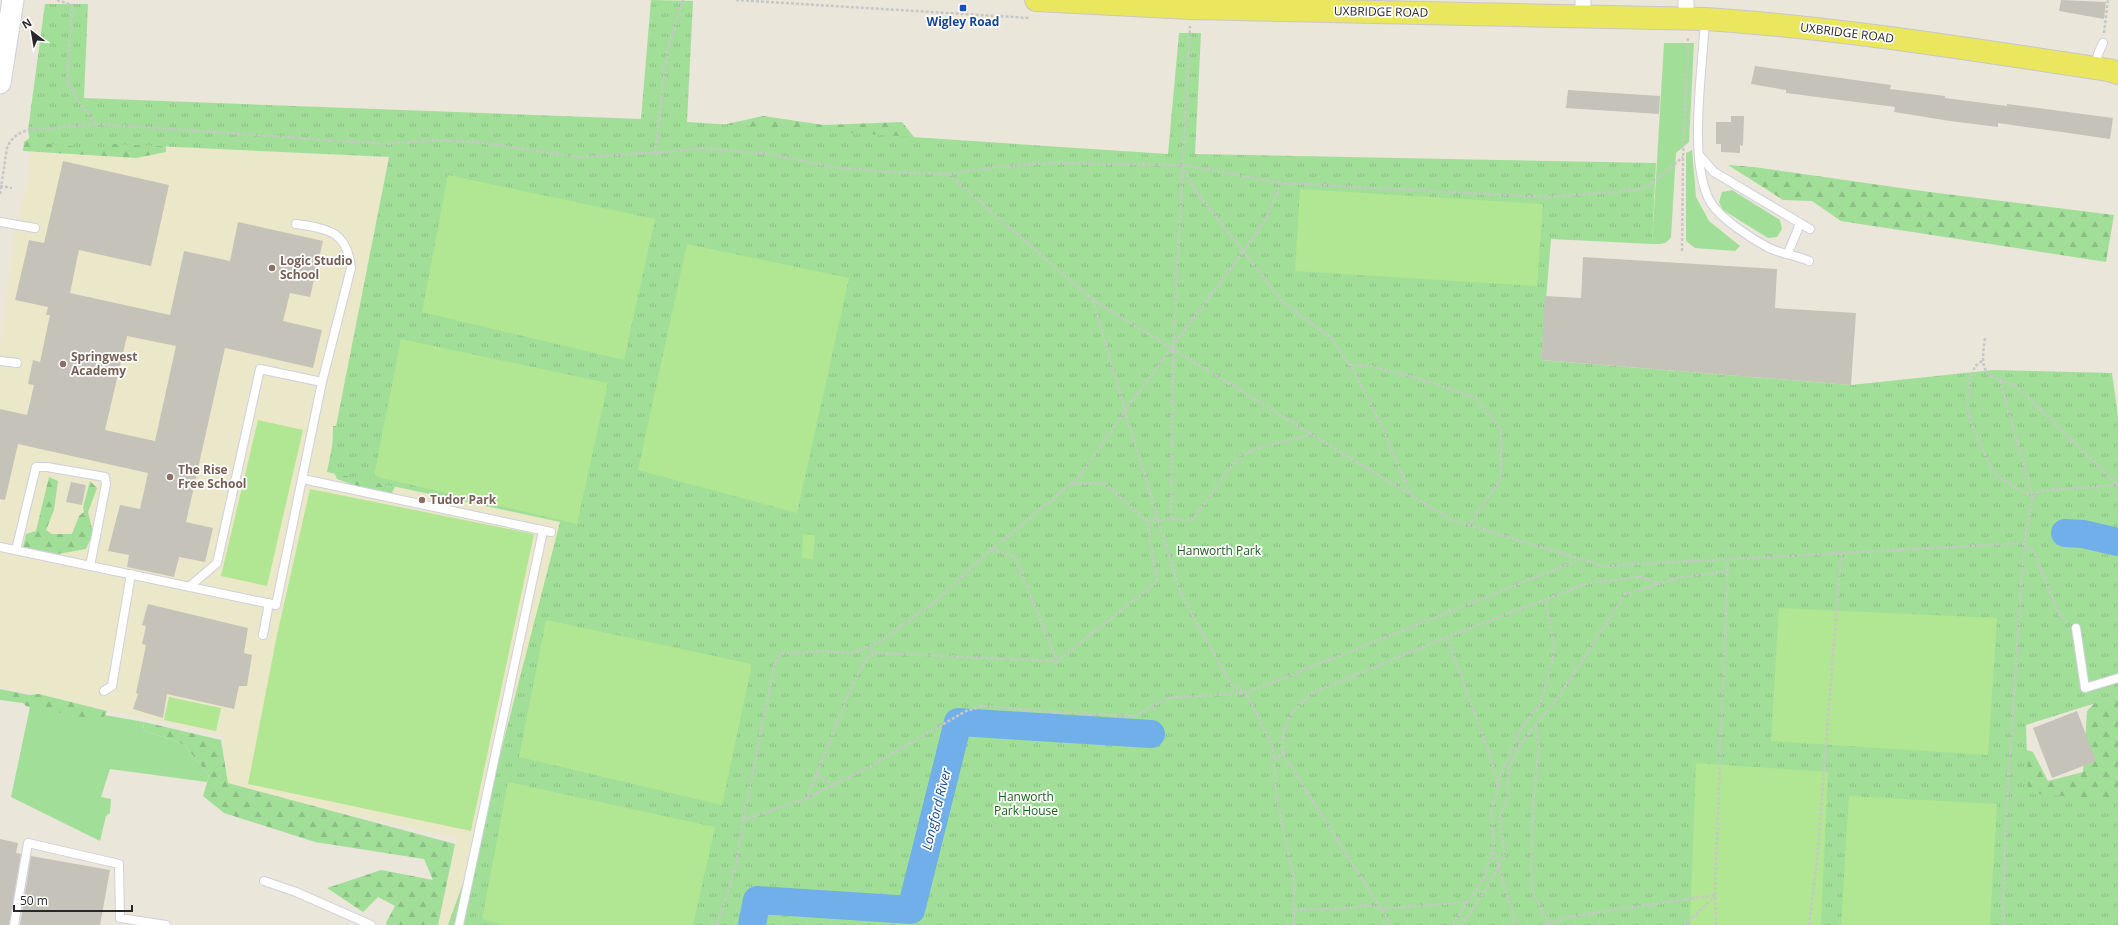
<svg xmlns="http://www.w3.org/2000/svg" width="2118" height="925" viewBox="0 0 2118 925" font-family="'Open Sans',sans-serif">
<defs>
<pattern id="forest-firs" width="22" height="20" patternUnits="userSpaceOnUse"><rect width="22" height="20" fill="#a1df98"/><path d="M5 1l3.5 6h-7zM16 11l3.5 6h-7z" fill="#8bbf83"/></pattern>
<pattern id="park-tufts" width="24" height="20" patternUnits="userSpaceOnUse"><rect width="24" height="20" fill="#a1df98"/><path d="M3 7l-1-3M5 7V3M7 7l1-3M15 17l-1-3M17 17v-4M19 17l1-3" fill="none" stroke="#8bbf83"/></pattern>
</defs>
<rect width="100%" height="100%" fill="#eae6da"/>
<path fill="#ebe7c9" d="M30,142L112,144L899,184L722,925H438L457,838L224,787V735L0,687V352L15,233L29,178Z"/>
<path fill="#a1df98" d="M1664,43H1694L1689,142L1676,153L1671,237C1666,245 1661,244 1652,244Z
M1692,150L1696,197L1709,221L1740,246L1735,251L1695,248L1686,241V153Z
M1732,190L1780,220L1782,229L1777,237L1768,238L1723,210L1719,202L1722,192Z
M31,702L144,722L143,730L185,745L209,776L207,782L110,769L101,797L111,799L110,813L106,816L100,841L11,797Z"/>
<path fill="url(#forest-firs)" d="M763,116L824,125L902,122L926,152L713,127Z
M35,134H120L165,137L166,152L136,158L23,151L24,142Z
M1728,165L1754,167L1922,191L2114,215L2106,262L1841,221L1812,201L1783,200Z
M333,426L348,427L398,480L392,493L357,486L337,479L332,467Z
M49,477L58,481L54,510L46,530L52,534H72L79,516L84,512L83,507L90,481L97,488L88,512L93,533L86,549L58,554L23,547L26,534L36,531Z
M2118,683V824L2039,827L2008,744L2033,752L2048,781L2083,772L2087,711L2109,688Z
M0,689L29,695L39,694L107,711L102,721L26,706L23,703L0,700Z
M144,722L221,740L228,783L455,844L438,925H387L386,923L395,906L378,897L363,912L327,888L381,870L433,880L424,859L315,842L224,813L203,796L209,776L185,745L143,730Z"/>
<path fill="url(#park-tufts)" d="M651,0L693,1L687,122L1168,154L1179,33H1201L1195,154L1656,163L1652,244L1551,239L1541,360L1851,385L1993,370L2112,373L2118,416V696L2026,725L2028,793L2118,801V925H448L477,844L560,522L327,472L389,157L112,144L111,148L107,150L30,142L28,130L45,4H88L84,98L641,119Z"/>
<path fill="#b1e693" d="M448,175L655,219L624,360L422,312Z
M1300,189L1543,204L1537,286L1295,271Z
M687,244L849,278L797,513L638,470Z
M401,339L608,383L577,524L374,476Z
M258,420L303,430L267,586L221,576Z
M310,489L534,534L471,831L248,784L277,635Z
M803,534L815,535L813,559L802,558Z
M1779,608L1997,618L1988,755L1771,741Z
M546,620L752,664L722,805L519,757Z
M169,697L221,708L216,731L164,720Z
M1696,763L1828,772L1821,925H1690Z
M508,782L715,827L693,925H505L482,919Z
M1849,796L1997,804L1990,925H1841Z"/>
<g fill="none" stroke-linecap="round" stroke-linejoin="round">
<path stroke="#70afe9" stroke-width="28" d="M2065,533L2083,534L2118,542
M752,925L757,900L911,910L958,722L1151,734"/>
</g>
<path fill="#c5c3b9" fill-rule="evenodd" d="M2061,0L2106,2L2104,19L2059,11Z
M1755,66L1891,85L1890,89L1945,96V98L2007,106V104L2113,118L2110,139L1998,123V127L1950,121L1894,112L1895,107L1786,93V90L1751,84Z
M1568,90L1660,96L1659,114L1566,108Z
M1731,116H1744L1743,146L1740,145V153L1721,152V144H1716V122H1731Z
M63,161L169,185L151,266L79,250L70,293L170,315L184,251L230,261L238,222L323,241L310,297L290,293L283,321L322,330L313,368L225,348L186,522L213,528L205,562L179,557L174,577L127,567L129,555L108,551L120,505L140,509L148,473L18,444L5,500L0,499V409L27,415L34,385L28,384L33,360L40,362L50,315H46L48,307L15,300L29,240L44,243ZM127,336L176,346L155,441L105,430Z
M1583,257L1777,269L1775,308L1856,313L1851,385L1541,360L1545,296L1581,298Z
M71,482L86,485L82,505L66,502Z
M148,604L248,628L244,653L252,655L247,686H239L234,709L167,694L163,718L133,709L138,694L136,693L146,645L142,644L146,626L142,625Z
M2077,711L2096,761L2052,778L2033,728Z
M0,839L18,843L16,853L21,854L9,925H0Z
M31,856L110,870L100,925H20Z"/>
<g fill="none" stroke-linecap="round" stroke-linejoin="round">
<g stroke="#cfcfe0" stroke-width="10">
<path id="lane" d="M1705,19C1703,67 1687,163 1711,203C1721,219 1752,239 1769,248C1779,253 1798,256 1809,261
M2096,66L2098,54L2103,43
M1699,155L1714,172L1810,229
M0,222L35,228
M1788,253L1800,224
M0,361L17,363
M303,479L551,532
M0,547L276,605L322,382L351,268C347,231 329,229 296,224
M16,550L36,467H47L105,477L106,484L90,566
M189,587L217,563L260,369L322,382
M2076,628L2085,688L2118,678
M263,635L269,603
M104,691L112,686L131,574
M264,881L296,892L371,925
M14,925L28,843L119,864L120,918L166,925
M459,925L543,531"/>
</g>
<g stroke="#cfcfe0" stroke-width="17">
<path id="street" d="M1583,0V16
M1686,17V0"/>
</g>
<g stroke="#cfcfe0" stroke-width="23">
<path id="secondary" d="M0,83L13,0"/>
</g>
<g stroke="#c7c7c7" stroke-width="24">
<path id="primary" d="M1036,0L1190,8L1705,19C1841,28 1975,50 2109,70L2118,73"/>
</g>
<path stroke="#c7c7c7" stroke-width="2.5" stroke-dasharray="3 2" stroke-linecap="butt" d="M57,0L72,5L67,81L78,101L96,124
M736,0L1029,18
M2104,33L2108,0
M655,153L667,53L683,0
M1182,166L1196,191L1283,302L1332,339L1355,373L1384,431L1410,494
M948,174L1093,300L1450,519L1469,525L1603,566L2024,543L2033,497L2039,491L2118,485
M0,186L12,188
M0,194L7,148C11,138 18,133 28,130L97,124L386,144L435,140L478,142L578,157L655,153L703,148L770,154L832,167L892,172L948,174L994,167L1048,163L1182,165L1281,183
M1682,251L1683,157L1688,37
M1093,300L1125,411L1181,594L1231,685L1246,693L1273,747L1276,793L1294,881V925
M1985,338C1980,373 1983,375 2016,386L2117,484
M1982,361L1975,366L1970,380L1967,408L1973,428L1990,465L1998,477L2033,497
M1350,365L1370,366L1428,381L1476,398L1501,430V478L1469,525
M2000,381L2033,497
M1171,519L1192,520L1240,455L1268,445L1312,435
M1147,521L1171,519L1173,347L1190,26
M2024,543L2034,552L2060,616L2067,621
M992,549L1015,557L1057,661L1157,582L1147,521L1104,483L1071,484
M1447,637L1491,758L1498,789L1491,809L1494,846L1483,880L1452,925
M870,647L873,655
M1536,725L1539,748L1533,804L1531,867L1533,893L1550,925
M1283,754V734L1291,714L1312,693L1447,637L1588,583L1640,577L1660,583
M1274,759L1283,754C1320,810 1354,869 1392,925
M817,772L820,778L834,784
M1499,786L1501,774L1520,730L1540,704L1553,658L1554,645L1545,599
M807,798L869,767L966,711L984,706L1052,712L1134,716L1168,698L1246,693L1579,560
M743,820L807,798L854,681L868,657L877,653L1057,661
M1493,847L1516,925
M1294,910L1348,908L1367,905L1381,909L1469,902
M717,925L736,866L743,820L775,663L781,654L791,652L802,653L816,651L855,653L882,640L937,600L984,556L1079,477L1125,411L1243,252L1268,215L1281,183L1544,197L1637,190L1649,186L1683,157
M1461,925L1488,887L1505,853L1499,820L1507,799L1508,771L1521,743L1558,698L1625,594L1682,577L1728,571
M1544,925L1568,917L1715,895
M1685,925L1715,896
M1716,925L1715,885L1728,559
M1809,925L1817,861L1841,553
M2003,925L2006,818L2024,543"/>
<use href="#lane" stroke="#fff" stroke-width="8"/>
<use href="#street" stroke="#fff" stroke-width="15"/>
<use href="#secondary" stroke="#fff" stroke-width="21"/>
<use href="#primary" stroke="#eae75e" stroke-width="22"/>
</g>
<rect fill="#1a4fb4" stroke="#fff" stroke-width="1.5" x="959" y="4" width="8" height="8" rx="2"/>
<g fill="#8d6e63" stroke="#fff" stroke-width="1.5">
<circle cx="272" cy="268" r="4"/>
<circle cx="63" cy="364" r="4"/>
<circle cx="170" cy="477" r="4"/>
<circle cx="422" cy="500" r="4"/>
</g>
<g text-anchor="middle" stroke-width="3.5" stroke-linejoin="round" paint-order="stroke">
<g font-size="12" fill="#282828" stroke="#fff">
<text transform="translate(1381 12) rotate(1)" y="4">UXBRIDGE ROAD</text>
<text transform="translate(1847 33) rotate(7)" y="4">UXBRIDGE ROAD</text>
</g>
<g font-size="12" font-weight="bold" fill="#164399" stroke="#fff">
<text x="963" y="26">Wigley Road</text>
</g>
<g font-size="12" font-weight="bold" fill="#785e54" stroke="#fff" text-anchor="start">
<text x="280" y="265">Logic Studio<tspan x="280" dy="14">School</tspan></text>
<text x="71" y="361">Springwest<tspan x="71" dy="14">Academy</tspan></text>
<text x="178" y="474">The Rise<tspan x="178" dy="14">Free School</tspan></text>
<text x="430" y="504">Tudor Park</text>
</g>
<g font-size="12" fill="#1c611c" stroke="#fff">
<text x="1219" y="555">Hanworth Park</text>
<text x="1026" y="801">Hanworth<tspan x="1026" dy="14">Park House</tspan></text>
</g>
<g font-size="13" font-style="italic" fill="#124a91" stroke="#fff">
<text transform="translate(936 809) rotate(-76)" y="5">Longford River</text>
</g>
</g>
<g transform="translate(32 32) rotate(329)" stroke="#ffffff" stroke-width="3" paint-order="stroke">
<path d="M0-3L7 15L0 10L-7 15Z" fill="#282828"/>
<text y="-6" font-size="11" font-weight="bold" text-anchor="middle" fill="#282828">N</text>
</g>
<path d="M14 905v6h118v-6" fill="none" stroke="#282828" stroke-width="2"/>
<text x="20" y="905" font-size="12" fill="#282828" stroke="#ffffff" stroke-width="3" paint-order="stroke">50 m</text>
</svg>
